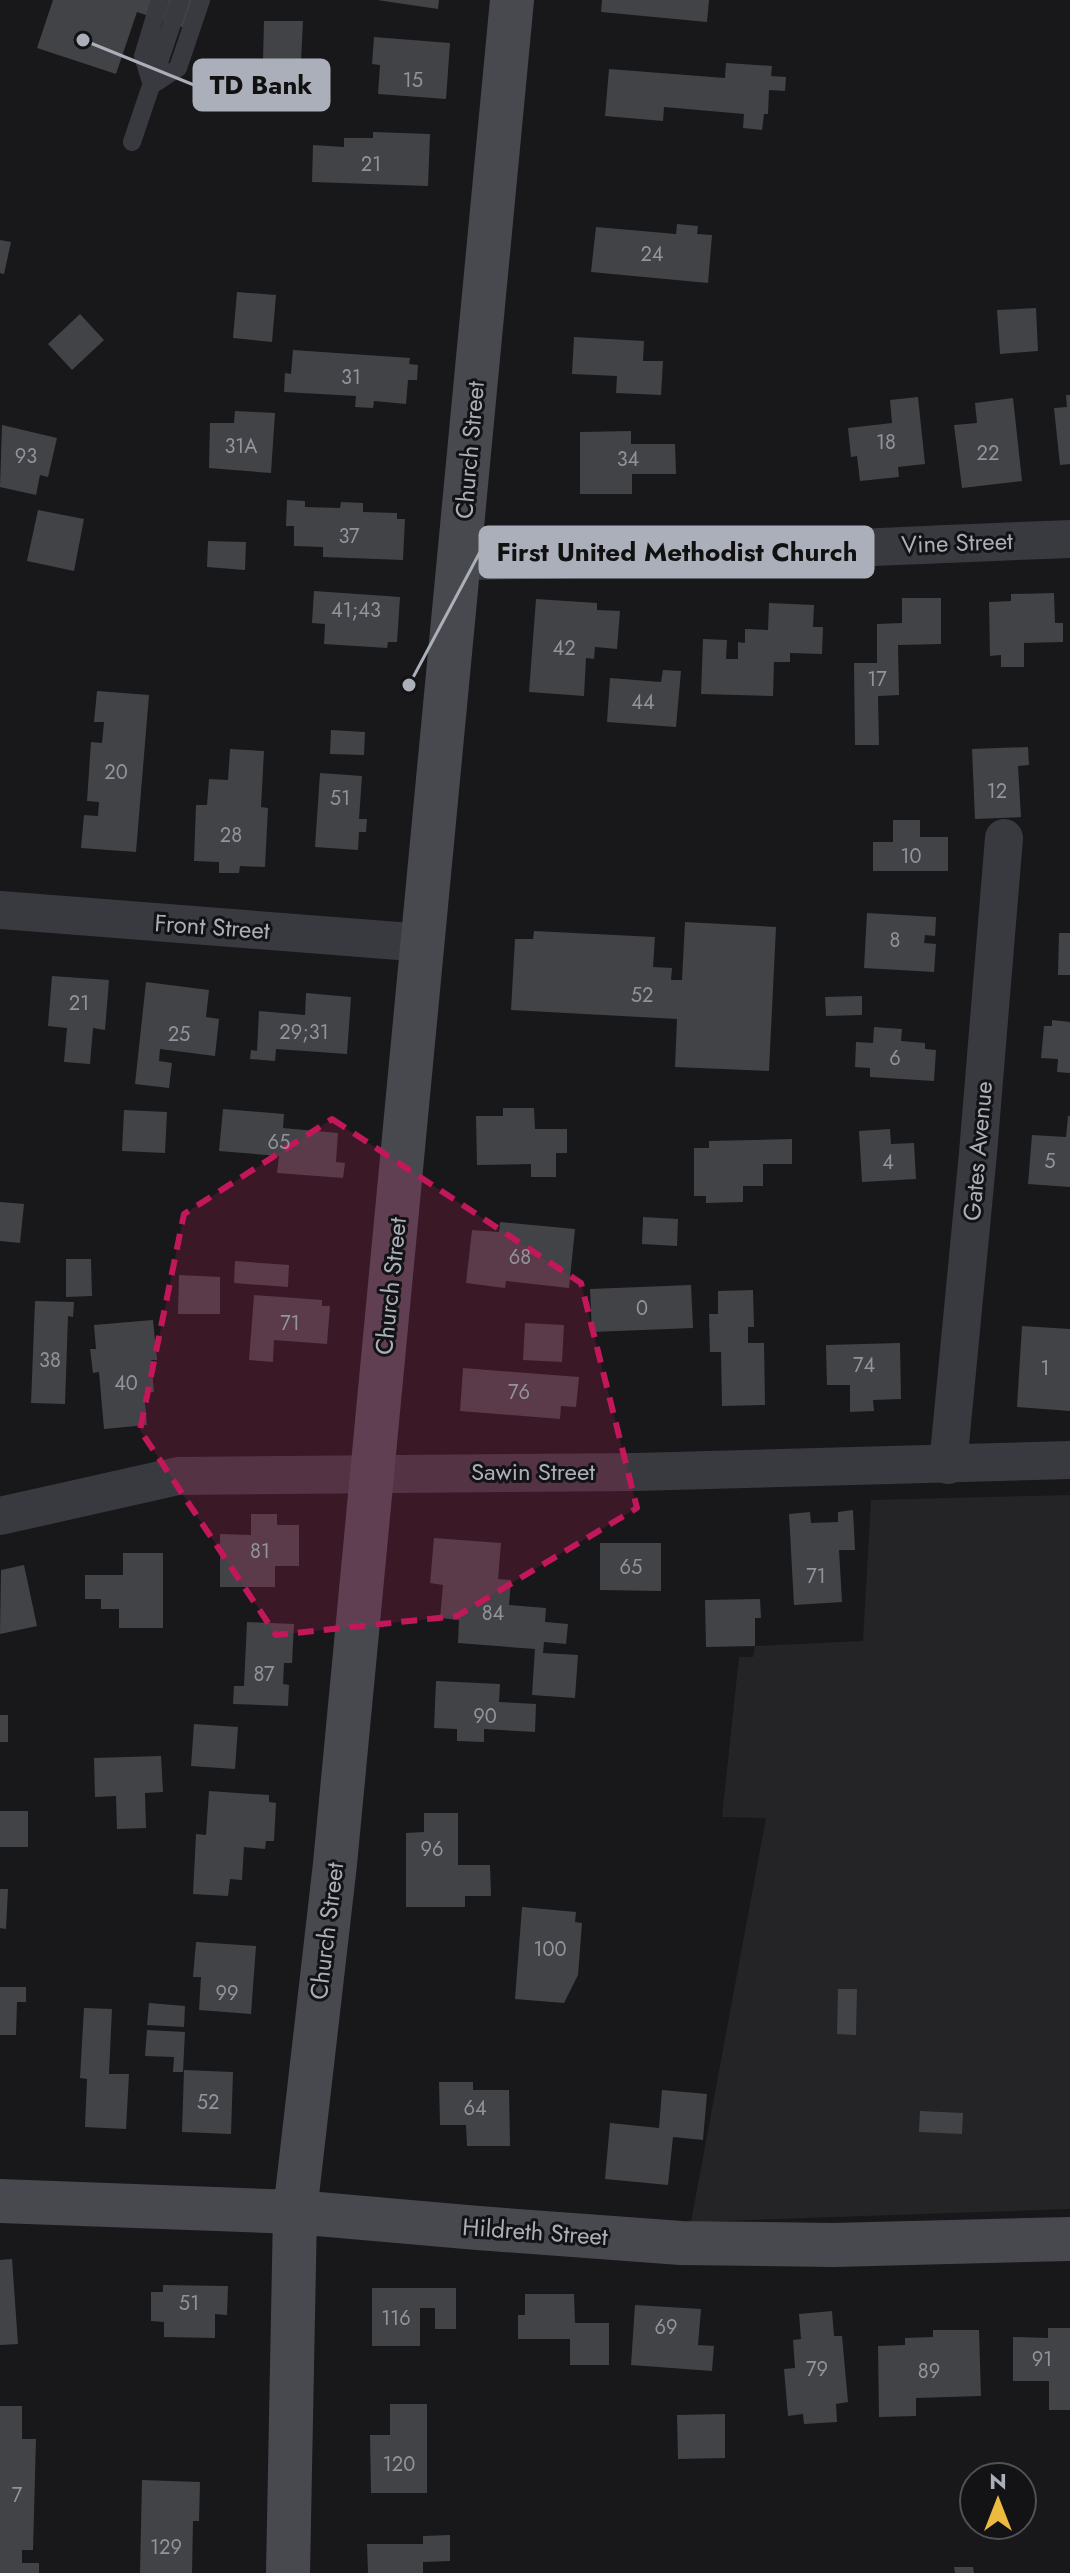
<svg xmlns="http://www.w3.org/2000/svg" width="1070" height="2573" viewBox="0 0 1070 2573" font-family="Jost,sans-serif">
<rect width="100%" height="100%" fill="#18181a"/>
<path fill="#242427" d="M1070,1495V2209L691,2222L766,1818L722,1817L739,1657H753L755,1646L863,1641L871,1500Z"/>
<path fill="#424347" d="M53,0H208L197,32L137,12L116,74L37,48Z
M377,0H439L438,9Z
M602,0H709L707,22L601,12Z
M264,21H303L301,62L263,60Z
M374,37L450,43L446,99L378,94L380,65L372,64Z
M726,63L772,66L771,76L786,77L785,91L769,90L768,114H764L762,130L743,128L744,114L664,107L663,121L605,116L609,69L725,78Z
M373,132L430,134L428,186L312,182L313,145L344,147V138H373Z
M677,224L698,226L697,234L712,235L708,283L591,272L596,227L676,234Z
M0,240L11,242L4,274L0,273Z
M237,292L276,295L272,342L233,338Z
M1036,308L1038,351L1000,354L997,310Z
M80,314L104,340L72,370L48,344Z
M574,337L644,341L643,361H663L661,395L616,393L617,376L572,374Z
M293,350L410,358L409,364L418,365L417,380H408L406,404L374,401L373,408L355,407L356,396L284,392L285,373L291,374Z
M1066,395H1070V464L1060,465L1054,408L1067,407Z
M918,397L925,464L898,467L899,477L860,481L857,456L851,457L848,428L892,423L890,400Z
M1013,398L1022,481L962,488L954,425L977,423L975,403Z
M235,411L275,413L271,473L209,468L210,423H234Z
M2,425L57,438L48,477L40,475L36,495L0,487Z
M631,431V444H675L676,474H632V494H580V432Z
M287,500L305,501V507L340,508L341,502L363,503V512L397,513V519H405L403,560L323,557V547L294,546V526H286Z
M38,510L84,519L74,571L27,561Z
M208,541L246,542L245,570L207,567Z
M314,591L400,597L397,642H388L387,648L324,644L325,624L312,623Z
M1054,593L1055,623H1063V642L1024,643V667H1001V655L990,656L989,602L1011,601V594Z
M902,598H941V644L898,645L899,695L878,696L879,745H855L854,663H877V624L902,623Z
M536,599L597,603V610L620,611L617,649L595,647L594,659L586,658L584,696L529,692Z
M769,603L814,605L813,627H823L822,654L790,653V662H774L773,696L701,694L703,639L727,640L726,659H738V642L745,643V629L768,630Z
M663,670L681,671L676,727L607,722L610,678L661,682Z
M97,691L149,695L136,852L81,848L84,815L98,816L99,802L87,801L91,742L102,743L104,722H94Z
M331,730L365,732L364,755L330,754Z
M1028,747L1029,765L1018,766L1021,817L975,819L972,749Z
M230,749L264,751L261,807L268,808L265,867L240,866L239,873H219V862L194,861L196,805H207L209,779L228,780Z
M320,773L362,776L359,819H367L366,832H359L358,850L315,847Z
M893,820H920V837H948V871H873V842H893Z
M867,913L936,917L935,936L925,935L924,943L936,944L934,972L864,968Z
M685,922L776,927L769,1071L675,1067L677,1019L511,1010L515,939H533L534,931L655,937L653,967L672,968L671,980H682Z
M1059,933H1070V975H1058Z
M52,976L109,980L105,1030L93,1028L90,1064L64,1062L67,1028L48,1026Z
M146,982L209,990L206,1017L219,1019L215,1056L160,1049L159,1061L172,1063L169,1088L135,1084Z
M306,993L351,997L347,1054L276,1049L275,1061L250,1059L251,1050L257,1051L259,1011L305,1015Z
M862,996V1015L826,1016L825,997Z
M1052,1020L1070,1022V1073L1057,1072L1058,1059L1041,1058L1044,1026H1052Z
M874,1027L902,1029L901,1041L925,1043V1049L936,1050L934,1081L870,1077V1068L855,1067L856,1042L873,1043Z
M503,1108H534L535,1129H567V1153H556V1177H531V1164L477,1165L476,1116H503Z
M223,1109L284,1114L283,1128L338,1133L336,1162L345,1163L343,1178L277,1173L279,1156L219,1151Z
M124,1110L167,1112L165,1153L122,1151Z
M1068,1116H1070V1187L1028,1184L1032,1135L1066,1137Z
M890,1129L891,1144L914,1143L916,1179L862,1182L859,1131Z
M792,1139V1164H763V1186H743V1202L706,1203V1196H694V1148H709V1141Z
M0,1202L24,1204L20,1243L0,1241Z
M643,1217L678,1219L677,1246L642,1244Z
M500,1222L575,1229L569,1288L506,1281L505,1288L466,1283L472,1230L499,1232Z
M66,1259H91L92,1296L66,1297Z
M235,1261L289,1265L288,1287L234,1283Z
M179,1275L220,1277V1314H178Z
M691,1285L693,1328L592,1332L590,1289Z
M753,1290L754,1327H748V1343H764L765,1405L722,1406L721,1352H710L709,1314H718V1291Z
M254,1295L322,1300V1306H330L327,1344L274,1340L273,1362L249,1360Z
M35,1301L74,1302L73,1317L68,1316L65,1404L31,1403Z
M153,1320L157,1360H151L154,1392L144,1393L147,1425L104,1429L99,1372L93,1373L90,1349H96L94,1325Z
M525,1323L564,1325L562,1362L523,1360Z
M1022,1326L1070,1329V1411L1017,1407Z
M900,1343L901,1399L873,1400L874,1411L850,1412V1385H827L826,1345Z
M463,1368L579,1377L576,1407L561,1406L560,1419L460,1411Z
M853,1510L855,1550H839L842,1602L794,1605L789,1514L810,1512L811,1523L838,1522V1512Z
M251,1514H277V1525H299V1566H275V1587H220V1534L251,1535Z
M434,1538L501,1543L498,1579L511,1580L509,1605L546,1608L545,1622L568,1624L566,1644L544,1642L543,1653L578,1655L575,1698L532,1695L535,1649L458,1643L459,1620L440,1618L443,1585L430,1583Z
M600,1543H661V1591L600,1590Z
M123,1553H163V1628H119V1609H101V1599H85V1575H123Z
M24,1565L37,1626L0,1634L1,1570Z
M760,1599L761,1618H755V1646L706,1647L705,1600Z
M247,1622L294,1624L292,1663H284L283,1684L289,1685L288,1706L233,1704L234,1686H244Z
M436,1681L500,1684L499,1702L536,1704L535,1732L484,1729V1742L457,1741V1729L434,1728Z
M0,1715H8V1742H0Z
M194,1724L238,1727L235,1769L191,1766Z
M161,1756L163,1792L145,1793L146,1828L117,1829L116,1796L95,1797L94,1758Z
M209,1791L269,1795V1802L276,1803L274,1841H266L265,1849L244,1847L242,1880L230,1879L228,1896L193,1894L196,1834L206,1835Z
M0,1811H28V1847H0Z
M424,1813H458V1865H490L491,1896H465V1907H406V1833L424,1832Z
M0,1889H8L6,1929L0,1928Z
M522,1907L576,1912L575,1922L582,1923L578,1975L564,2003L515,1999Z
M196,1942L256,1946L251,2014L199,2010L201,1977H193Z
M0,1987H26V2002H17L16,2035H0Z
M838,1989H857L856,2035L837,2034Z
M149,2003L185,2006L184,2027L147,2025Z
M84,2008L112,2009L109,2074H129L126,2129L85,2127L87,2079L80,2078Z
M147,2030L185,2032L183,2072H173L174,2057L145,2056Z
M184,2070L233,2072L231,2134L182,2132Z
M439,2082H473V2090H509L510,2146H467L466,2125H440Z
M662,2090L707,2094L703,2140L673,2137L668,2185L605,2179L610,2123L659,2128Z
M920,2111L963,2113L962,2134L919,2132Z
M12,2259L18,2344L0,2345V2260Z
M163,2285L228,2286L227,2315L215,2314V2338L164,2337V2322L151,2321V2292H163Z
M372,2288H456V2329H435V2308H420V2346H372Z
M525,2294H574L575,2323H609V2365H570V2339H518V2315H525Z
M635,2305L701,2309L698,2345L714,2346L712,2371L631,2365Z
M832,2311L834,2336H842L848,2402L836,2404L837,2422L804,2424L803,2414L788,2416L784,2369L795,2368L793,2340L801,2339L799,2314Z
M1048,2328H1070V2410H1049V2381H1013V2337L1048,2338Z
M933,2330H979L981,2396L916,2398V2416L879,2417L878,2346L905,2345V2338L933,2337Z
M390,2404H427V2493H371L370,2435H390Z
M0,2406H22V2439H36L33,2550H22V2563H39V2573H0Z
M725,2414V2458L678,2459L677,2415Z
M142,2480L200,2482L199,2521H193L192,2573H140Z
M450,2535V2561L423,2562V2573H368L367,2544H423V2536Z
M954,2567H973L974,2573H955Z"/>
<g fill="none" stroke-linecap="round" stroke-linejoin="round">
<path stroke="#393a3f" stroke-width="18" d="M152,85L178,68L201,0
M152,85L143,56L160,0
M132,142L180,0"/>
<path stroke="#393a3f" stroke-width="38" d="M460,561C664,559 867,546 1070,539
M0,910L424,943
M948,1465L978,1153L1004,838
M0,1516L178,1476L636,1472L1070,1460"/>
<path stroke="#47494f" stroke-width="44" d="M0,2201L295,2212L478,2228L681,2243L833,2245L1070,2239
M288,2573L295,2212L335,1864L512,0"/>
</g>
<path fill="#c2185b" fill-opacity="0.2" stroke="#c2185b" stroke-width="6" stroke-dasharray="16 10" stroke-linejoin="round" d="M332,1119L581,1283L637,1508L457,1616L276,1635L140,1430L184,1214Z"/>
<g text-anchor="middle" stroke-width="6" stroke-linejoin="round" paint-order="stroke">
<g font-size="20" fill="#91949c">
<text x="413" y="87">15</text>
<text x="371" y="171">21</text>
<text x="652" y="261">24</text>
<text x="351" y="384">31</text>
<text x="886" y="449">18</text>
<text x="241" y="453">31A</text>
<text x="988" y="460">22</text>
<text x="26" y="463">93</text>
<text x="628" y="466">34</text>
<text x="349" y="543">37</text>
<text x="356" y="617">41;43</text>
<text x="564" y="655">42</text>
<text x="877" y="686">17</text>
<text x="643" y="709">44</text>
<text x="116" y="779">20</text>
<text x="997" y="798">12</text>
<text x="340" y="805">51</text>
<text x="231" y="842">28</text>
<text x="911" y="863">10</text>
<text x="895" y="947">8</text>
<text x="642" y="1002">52</text>
<text x="79" y="1010">21</text>
<text x="304" y="1039">29;31</text>
<text x="179" y="1041">25</text>
<text x="895" y="1065">6</text>
<text x="279" y="1149">65</text>
<text x="1050" y="1168">5</text>
<text x="888" y="1169">4</text>
<text x="520" y="1264">68</text>
<text x="642" y="1315">0</text>
<text x="290" y="1330">71</text>
<text x="50" y="1367">38</text>
<text x="864" y="1372">74</text>
<text x="1045" y="1375">1</text>
<text x="126" y="1390">40</text>
<text x="519" y="1399">76</text>
<text x="260" y="1558">81</text>
<text x="631" y="1574">65</text>
<text x="816" y="1583">71</text>
<text x="493" y="1620">84</text>
<text x="264" y="1681">87</text>
<text x="485" y="1723">90</text>
<text x="432" y="1856">96</text>
<text x="550" y="1956">100</text>
<text x="227" y="2000">99</text>
<text x="208" y="2109">52</text>
<text x="475" y="2115">64</text>
<text x="189" y="2310">51</text>
<text x="396" y="2325">116</text>
<text x="666" y="2334">69</text>
<text x="1042" y="2366">91</text>
<text x="817" y="2376">79</text>
<text x="929" y="2378">89</text>
<text x="399" y="2471">120</text>
<text x="17" y="2502">7</text>
<text x="166" y="2554">129</text>
</g>
<g font-size="24" fill="#abafb9" stroke="#131315">
<text transform="translate(470 450) rotate(-85)" y="8">Church Street</text>
<text transform="translate(957 543) rotate(-2)" y="8">Vine Street</text>
<text transform="translate(212 927) rotate(4)" y="8">Front Street</text>
<text transform="translate(978 1151) rotate(-85)" y="8">Gates Avenue</text>
<text transform="translate(391 1286) rotate(-84)" y="8">Church Street</text>
<text x="533" y="1480">Sawin Street</text>
<text transform="translate(327 1931) rotate(-83)" y="8">Church Street</text>
<text transform="translate(535 2232) rotate(4)" y="8">Hildreth Street</text>
</g>
</g>
<path fill="none" stroke="#abafb9" stroke-width="3" d="M83 40L194 85M409 685L480 552"/>
<g fill="#abafb9" stroke="#131315" stroke-width="3">
<circle cx="83" cy="40" r="8"/>
<circle cx="409" cy="685" r="8"/>
</g>
<g fill="#abafb9" stroke="#abafb9" stroke-width="3">
<rect x="194" y="60" width="135" height="50" rx="8"/>
<rect x="480" y="527" width="393" height="50" rx="8"/>
</g>
<g font-size="26" text-anchor="middle" font-weight="bold" fill="#111">
<text x="261" y="94">TD Bank</text>
<text x="677" y="561">First United Methodist Church</text>
</g>
<g transform="translate(998 2501)"><circle r="38" fill="#131315" stroke="#505157" stroke-width="2"/>
<path d="M0-6L14 30L0 20L-14 30Z" fill="#ebba3f"/>
<text y="-12" font-size="22" font-weight="bold" text-anchor="middle" fill="#abafb9">N</text>
</g>
</svg>
